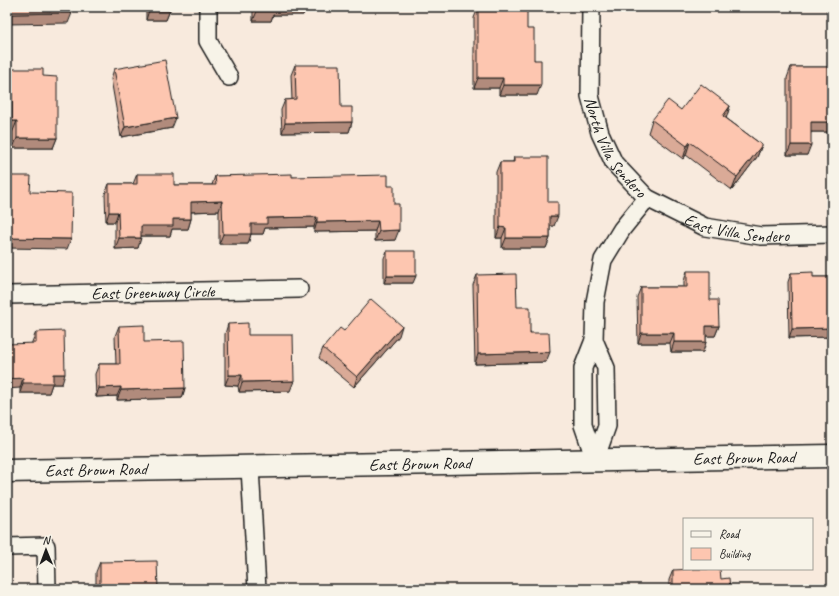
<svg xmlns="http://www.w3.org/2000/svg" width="839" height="596" viewBox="0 0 839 596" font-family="Caveat,sans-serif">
<rect width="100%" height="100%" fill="#f8eadd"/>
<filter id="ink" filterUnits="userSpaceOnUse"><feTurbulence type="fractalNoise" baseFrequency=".025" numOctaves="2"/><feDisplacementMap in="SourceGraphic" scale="8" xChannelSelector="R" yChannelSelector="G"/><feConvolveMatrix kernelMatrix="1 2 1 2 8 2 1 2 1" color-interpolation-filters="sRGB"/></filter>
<g filter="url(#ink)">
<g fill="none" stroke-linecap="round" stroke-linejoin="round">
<g stroke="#1c1c1c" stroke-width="20">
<g id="minor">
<path d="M208,7V41L229,77"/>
<path id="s1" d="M591,7L590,96L600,133L614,163L647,198L705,227L761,236L832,234"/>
<path id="s2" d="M7,295L299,289"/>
<path d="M594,340L606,368L607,426L595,460"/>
<path d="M595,460L583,425V368L594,340L595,302L603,260L622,229L647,198"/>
<path d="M250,468L257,589"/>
<path d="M7,547L46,546L47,589"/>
</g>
</g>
<g stroke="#1c1c1c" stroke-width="25">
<g id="major">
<path id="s3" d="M7,471L832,456"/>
</g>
</g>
<use href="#minor" stroke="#f7f3e8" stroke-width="17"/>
<use href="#major" stroke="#f7f3e8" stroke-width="22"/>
</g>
<path fill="#daaa97" stroke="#1c1c1c" d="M109,7H170V10L166,20H146V9H109Z
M253,7H306L303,15H273L271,21H253Z
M827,7H832L827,19Z
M478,8L527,29L534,60L537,95H499V88H474V18Z
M295,65L341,107L352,122L349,132L282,133L281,110L285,100H292L291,75Z
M791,67H832V124L829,132H811L807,155H787V78Z
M8,69L43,76L57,138L53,148H13V131H9V101H7V72Z
M114,69L172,128L121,137L111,79Z
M730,106L726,118L762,145L757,157L732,190L686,155L683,159L648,133L652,120L681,110Z
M514,157L548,202L554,226H550V238L546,248H502V238H496V172L500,162H513Z
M137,174L174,185H212L215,176L292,177L388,186L395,240L375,241V231L314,232V227L265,228L263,234H251L248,244H219V211L191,212V219L188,229H172L170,236H141L138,248L115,249V222H106L105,194L109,184H133Z
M387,251L413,283H384V258Z
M687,271L710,300L719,326L715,336H706V342L703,352H671L670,343H638L637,297L641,287H684V281Z
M791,273L813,277H832V337L789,338L788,282Z
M477,275L517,307L546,362L475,364L473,285Z
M228,324L248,335L290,391L239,392L238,386L225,385V334Z
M119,326L144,342L185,388L182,398L117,400V396L96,397L95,374L99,364H116L115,336Z
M344,331L399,336L354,387L319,358L323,348Z
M36,332L62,384H52L49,393H20V388L32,342Z
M100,562L158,589H96V572Z
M673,570L730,589H669V580Z"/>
<path fill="#b18b7b" stroke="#1c1c1c" d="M109,7H146V9H109Z
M274,7H306L303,15H273L271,21H253L257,11Z
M830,9H832V19H827Z
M149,10H170L166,20H146Z
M72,13L68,23L7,24V14Z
M478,78H503L499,88H474Z
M503,85H541L537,95H499Z
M8,91H12L9,101H7V94Z
M730,106L726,119L723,116Z
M176,118L172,128L121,137L125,127Z
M12,121H17L13,131H9Z
M352,122L349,132L282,133L285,123Z
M811,122H832V124L829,132H807Z
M17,138H57L53,148H13Z
M690,142L686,155L683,159L687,146Z
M762,145L757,157L732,190L737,177Z
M791,145H811L807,155H787Z
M222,201L219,211L187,212L191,202Z
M109,212H118L115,222H106Z
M550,216H558L554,226H547Z
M317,217L314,227L265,228L263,234H251L248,244H219L223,234L267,218Z
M173,219H191L188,229H172L170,236H138L141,226Z
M378,221L375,231L314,232L317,222Z
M500,227L506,228L502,238H496Z
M399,230L395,240L375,241L379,231Z
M7,238L71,239L67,249L7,248Z
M119,238H141L138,248L115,249Z
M506,238H550L546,248H502Z
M387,276H416L413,283H384Z
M402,326L399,336L354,387L357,377Z
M706,326H719L715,336H703Z
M832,328V337L789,338L792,329Z
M641,333H674L670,343H638Z
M674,342H706L703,352H671Z
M550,352L546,362L475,364L478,354Z
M53,374H65L62,384H52L49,393H20L23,383Z
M229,375H242L238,386L225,385Z
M23,378L20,388L7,389V379Z
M294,381L290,391L239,392L242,382Z
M121,387L117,396L96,397L99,388Z
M185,388L182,398L117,400L121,390Z"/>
<path fill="#fdc6b0" stroke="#1c1c1c" d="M7,7H72V13L7,14Z
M149,7H170V10H149Z
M257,7H274V11H257Z
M478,8H527V29H534V60H541V85H503V78H478Z
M165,60L176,118L125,127L114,69Z
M295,65H340L341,107H352V122L285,123V100L296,99Z
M791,67H832V122H811V145H791Z
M8,69H43V76L57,77V138H17V121H12V91H8Z
M701,84L730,106L723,116L762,145L737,177L690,142L687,146L652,120L668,100L681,110Z
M514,157H548V202H558V216H550V238H506V228L500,227V162H514Z
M137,174H174V185H216L215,176L292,174V177L388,175V186H394V204H399V230L379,231L378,221L317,222V217L267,218V224H251V234H223L222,201L191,202V219H173V226H141V238H119L118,212H109V184H137Z
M8,176H31L30,192L72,193L71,239L7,238Z
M387,251H416V276H387Z
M687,271H710V300H718L719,326H706V342H674V333H641V287H687Z
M813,272V277H832V328L792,329L791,273Z
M516,274L517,307H530V333H549L550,352L478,354L477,275Z
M371,299L402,326L357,377L323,348L340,328L344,331Z
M248,323V335H293L294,381L242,382V375H229L228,324Z
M144,325V342L184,341L185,388L121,390V387L99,388V364H120L119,326Z
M64,331L65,374H53V383H23V378L7,379V344L36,343V332Z
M157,561L158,589H100V562Z
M696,569H720L721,579L729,578L730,589H673V570Z
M832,584V589H823Z
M816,585L818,589H810Z"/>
</g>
<g text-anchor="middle" stroke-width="3" stroke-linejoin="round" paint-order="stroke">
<g font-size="17" fill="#1c1c1c" stroke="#f7f3e8">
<text dy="6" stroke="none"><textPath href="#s1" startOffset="147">North Villa Sendero</textPath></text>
<text dy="6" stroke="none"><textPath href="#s1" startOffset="305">East Villa Sendero</textPath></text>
<text dy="6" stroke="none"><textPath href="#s2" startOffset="146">East Greenway Circle</textPath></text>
<text dy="6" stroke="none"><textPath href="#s3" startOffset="737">East Brown Road</textPath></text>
<text dy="6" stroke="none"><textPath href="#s3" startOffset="413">East Brown Road</textPath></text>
<text dy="6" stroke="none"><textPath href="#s3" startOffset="89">East Brown Road</textPath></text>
</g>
</g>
<rect width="839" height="596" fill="none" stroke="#f7f3e8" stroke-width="24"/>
<rect x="12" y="12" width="815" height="572" fill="none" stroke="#1c1c1c" stroke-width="1.5" filter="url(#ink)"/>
<rect x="683" y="518" width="130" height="52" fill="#f7f3e8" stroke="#9f9d96"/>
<rect x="691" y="531" width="20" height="6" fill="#f7f3e8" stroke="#9f9d96"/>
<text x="719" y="538" font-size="12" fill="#1c1c1c">Road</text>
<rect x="691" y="548" width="20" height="12" fill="#fdc6b0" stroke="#9f9d96"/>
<text x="719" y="558" font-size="12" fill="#1c1c1c">Building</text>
<g transform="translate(46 550) rotate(359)" stroke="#f7f3e8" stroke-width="3" paint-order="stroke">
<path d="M0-3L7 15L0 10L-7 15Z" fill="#1c1c1c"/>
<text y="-6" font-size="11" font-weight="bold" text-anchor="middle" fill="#1c1c1c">N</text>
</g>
</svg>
